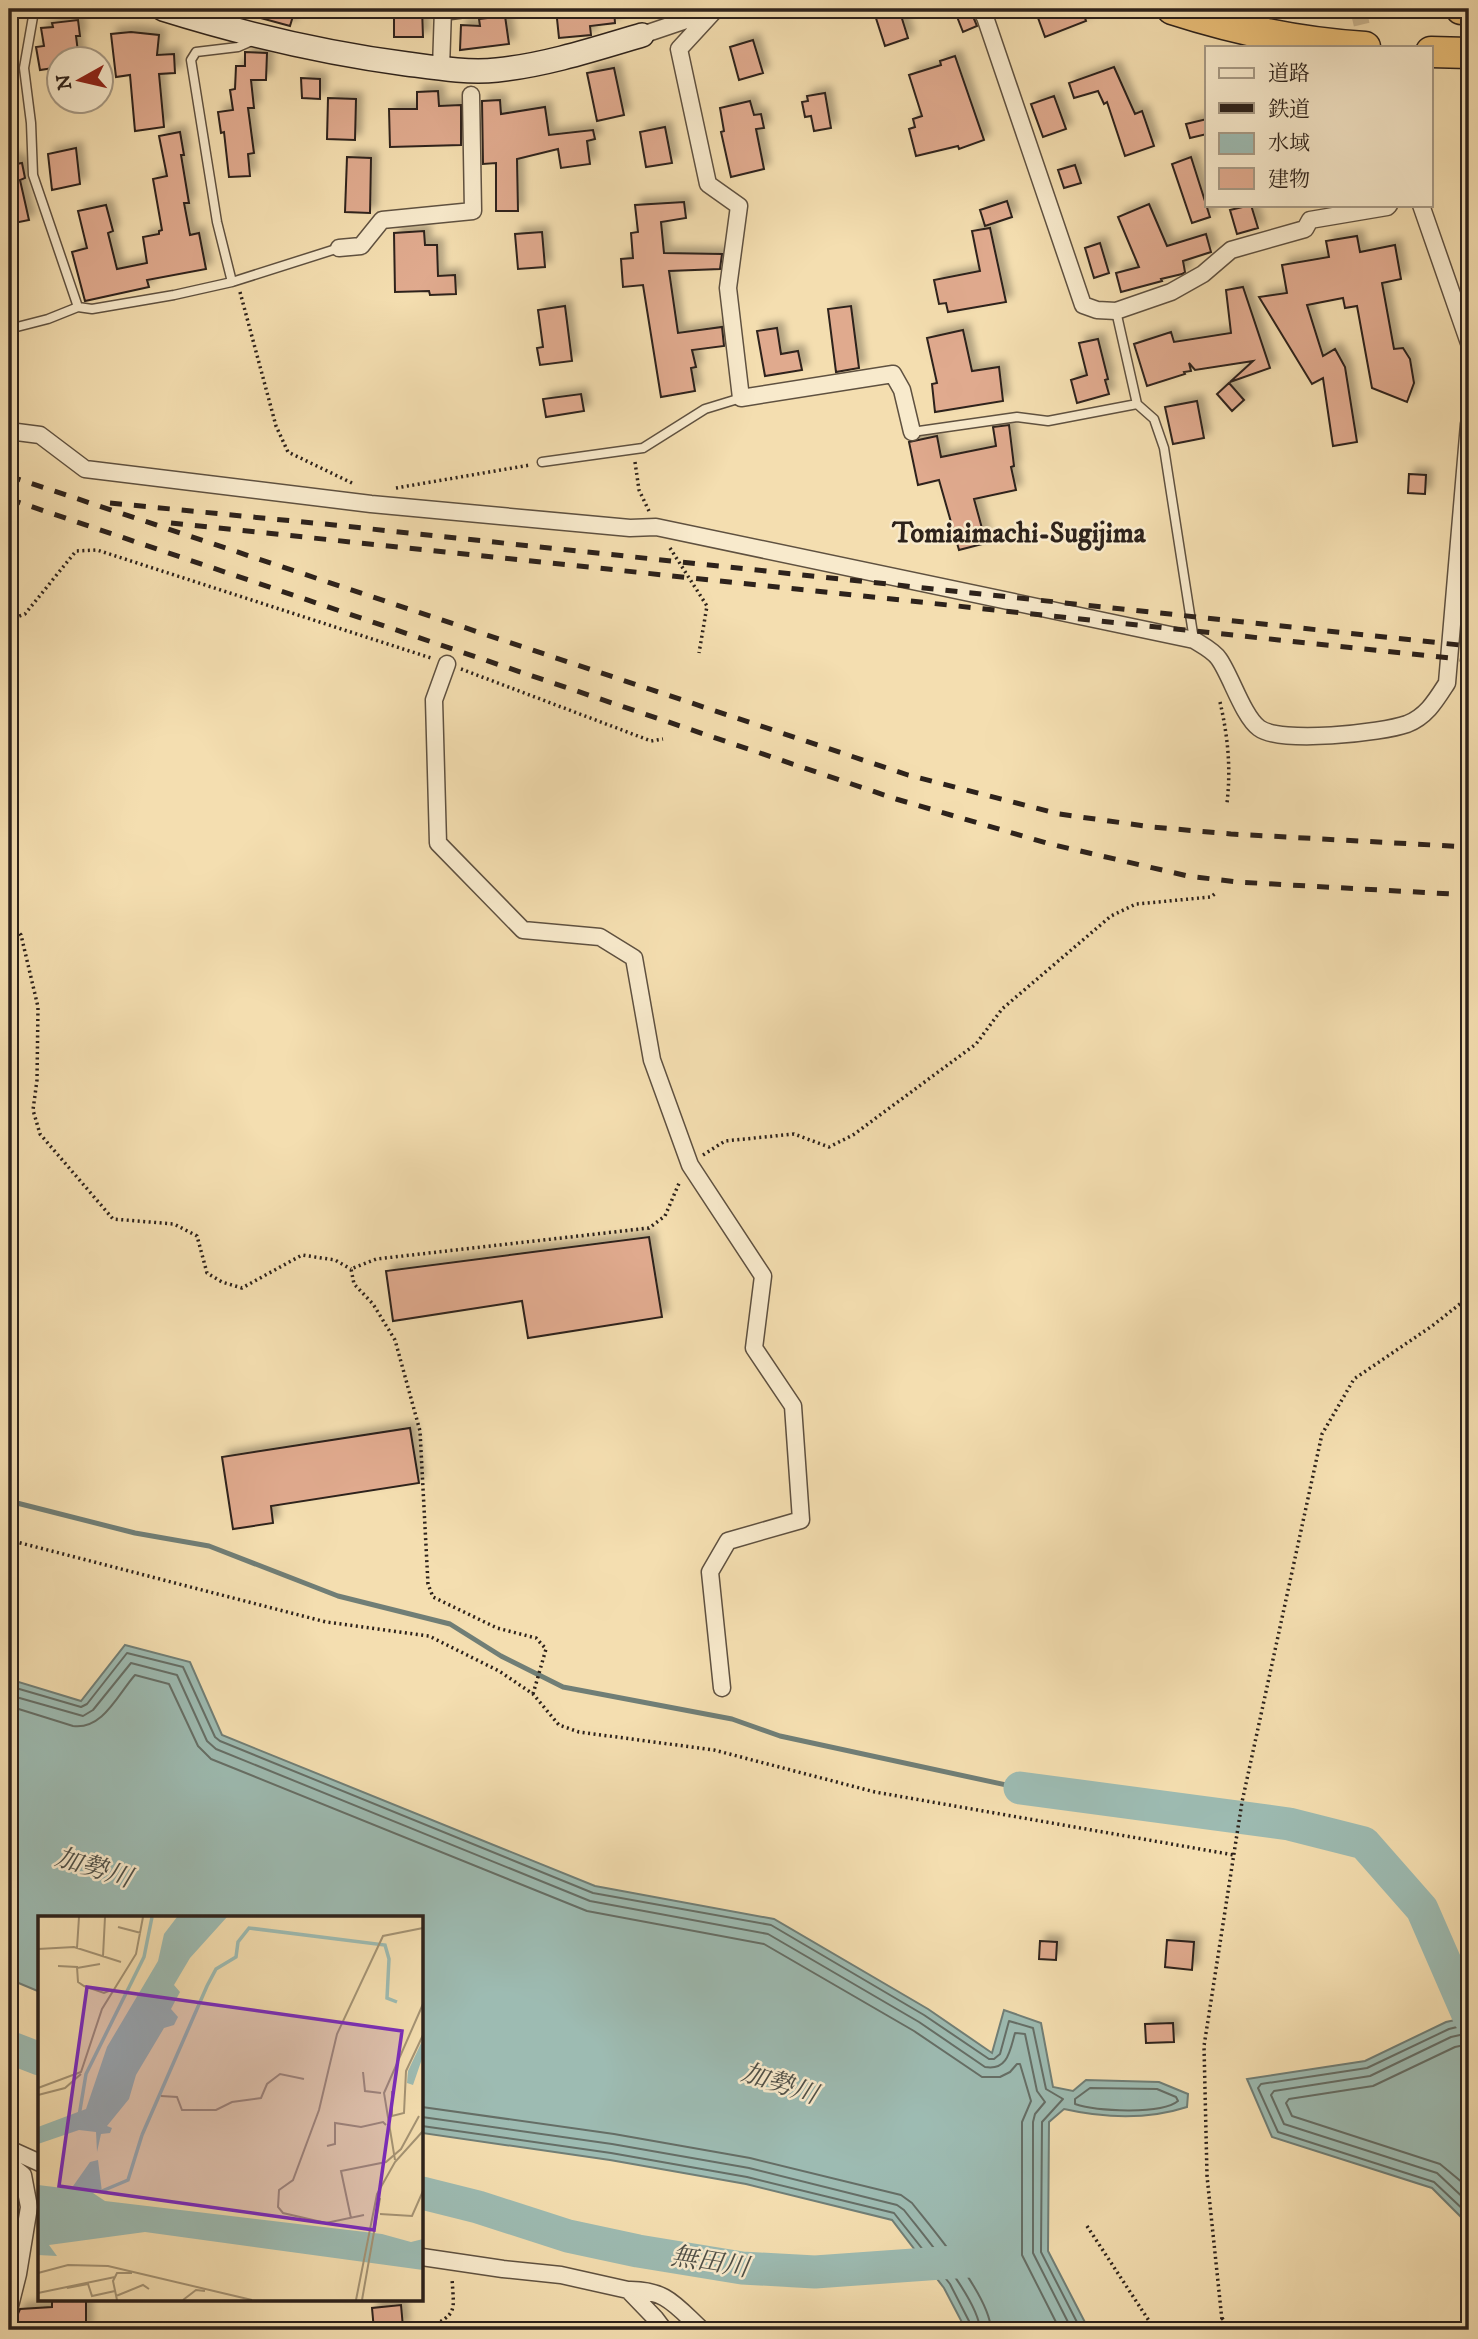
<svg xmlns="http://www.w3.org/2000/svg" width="1478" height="2339" viewBox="0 0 1478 2339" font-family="'IM FELL DW Pica','Noto Serif JP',serif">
<defs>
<filter id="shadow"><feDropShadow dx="6" dy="-6" stdDeviation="3.5" flood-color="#0004"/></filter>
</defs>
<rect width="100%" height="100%" fill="#f4deb0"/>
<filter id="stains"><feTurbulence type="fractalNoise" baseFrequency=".00286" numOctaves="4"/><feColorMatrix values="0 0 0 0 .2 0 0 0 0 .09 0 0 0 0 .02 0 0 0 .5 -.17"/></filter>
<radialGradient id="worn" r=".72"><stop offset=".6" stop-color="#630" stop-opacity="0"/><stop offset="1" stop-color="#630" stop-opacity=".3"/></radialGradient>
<path fill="#9dbbb2" stroke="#707e76" stroke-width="2" d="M125,1645L190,1662L222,1735L595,1886L774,1919L928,2009L992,2053L1004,2010L1041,2023L1053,2087L1073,2091L1086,2080L1159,2082L1188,2094L1187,2107C1147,2120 1104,2118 1064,2109L1049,2122L1048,2251L1089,2330H966L944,2288L892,2220L746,2184L610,2160L422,2133V1917H40V1992L9,1979V1679L81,1701Z
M1469,2017V2225L1432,2188L1272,2137L1247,2079L1365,2061L1446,2022Z"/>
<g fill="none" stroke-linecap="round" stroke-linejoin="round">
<path stroke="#656e66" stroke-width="2" d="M9,1686L81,1707L87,1704L127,1653L183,1667L215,1737L220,1741L593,1893L771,1925L924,2015L989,2059H994L1000,2054L1009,2021L1033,2028L1046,2089L1063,2099L1042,2122L1041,2252L1081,2330
M9,1695L83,1716L93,1710L131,1663L177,1675L207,1741L216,1749L590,1901L768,1934L919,2022L985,2067C1008,2071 1010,2050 1015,2033L1025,2034L1037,2091L1045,2102L1035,2114L1033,2122V2253L1072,2330
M9,1706L73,1726C103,1730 118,1694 135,1675L169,1684L198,1746L211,1759L587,1911L764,1944L914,2031L982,2077H1000L1010,2072L1017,2064H1020L1031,2101L1022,2122V2255L1060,2330
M1469,2024L1449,2029L1367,2068L1261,2084L1258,2088L1278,2132L1434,2182L1469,2215
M1469,2033L1451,2037L1370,2076L1274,2091L1271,2095L1284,2124L1437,2173L1469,2203
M1469,2044L1455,2047L1373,2086L1289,2099L1286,2103L1292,2116L1440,2164L1469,2188
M1090,2088L1157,2089L1176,2097L1178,2101C1161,2115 1096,2111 1075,2104V2099Z
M422,2107L614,2134L750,2158L901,2195L912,2203C934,2231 990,2296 991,2330
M422,2117L612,2144L749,2168L897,2205L904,2210C924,2236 979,2300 980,2330
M422,2126L611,2153L747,2177L894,2213L950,2284L971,2325L972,2330"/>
<path stroke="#707e76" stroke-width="5" d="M9,1501L135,1533L209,1546L338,1596L450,1624L501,1656L563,1687L732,1719L780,1736L1020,1788"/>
<path stroke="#9dbbb2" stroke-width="33" d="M1020,1788L1289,1824L1364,1843L1422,1909L1469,2017
M9,2047L40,2059
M422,2193L478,2207L568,2236L638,2251L742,2268L815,2272L970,2261"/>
</g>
<path fill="#e0aa8e" stroke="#2d221b" stroke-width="2" filter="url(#shadow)" d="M247,9H295L290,26L246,14Z
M394,9H422L423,37H394Z
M556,9H614L615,23L590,26L591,35L559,38Z
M882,9H899L908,38L885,46L874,12Z
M954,9H970L977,26L963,32Z
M1054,9H1082L1086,21L1045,37L1037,15Z
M505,16L509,44L460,50L461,25L480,26L479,19Z
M78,20L80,36H76L79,60H60V67L40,70L36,47L44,46L41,28L53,27L52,23Z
M131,32L159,35L157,55L174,54L175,73L159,74L164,127L135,131L130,75L116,77L111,34Z
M753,40L763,73L739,80L730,47Z
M245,52L267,53L266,80H251L254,108H248L254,153L248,154L250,176L229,177L224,132L221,133L218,112L233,110L230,90L235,89L236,66H245Z
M955,56L984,140L959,149L958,146L916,156L909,129L915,127L913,119L922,116L909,75L941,65L940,61Z
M1114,67L1135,114L1142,111L1154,146L1125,156L1107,102L1104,104L1098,91L1074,98L1069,83Z
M614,68L624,115L597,121L587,73Z
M301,78L320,79V99L302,98Z
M438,91L439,106L461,105V145L390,147L389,109H417V92Z
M825,93L831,128L814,131L811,116L805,117L802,102L808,101L807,96Z
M1054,96L1066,129L1043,137L1031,104Z
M328,98L356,99L355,140L327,139Z
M500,100L501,114L545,107L549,135L593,130L595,139L587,141L590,164L561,168L558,149L517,159L518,211H496V163L483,164L482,101Z
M750,101L754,115L761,114L764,128L756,129L764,169L731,177L721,132L724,131L720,108Z
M1207,119V134L1190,138L1186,124Z
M665,127L672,163L646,167L640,132Z
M180,132L184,155H181L189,203H184L190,235L199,233L206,269L147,280L149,287L85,301L72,252L87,248L78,211L106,205L113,231L108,233L117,269L147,263L143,237L159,234V231L162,230L153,179L167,176L159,136Z
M76,148L80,184L52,190L48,154Z
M347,157L371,158L370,213L345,212Z
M1191,157L1210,217L1192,223L1172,164Z
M15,158L16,164L22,163L25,178L20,180L29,220L9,224V159Z
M1075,165L1081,183L1064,188L1058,170Z
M1007,201L1012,217L985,226L980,210Z
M684,202L686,218L661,222L664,253L722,254L720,269L669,271L678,333L722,327L724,346L692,350L696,367L691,368L695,391L661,397L643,285L623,287L621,259L633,258L631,233L638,232L635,205Z
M1149,204L1167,246L1206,234L1211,252L1183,261L1185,272L1182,274L1161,279L1162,281L1121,292L1116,273L1139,267L1118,217Z
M1251,205L1258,228L1237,234L1230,210Z
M990,228L1006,302L948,312L946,303L939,304L934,280L980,271L972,231Z
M424,231L425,245H437L438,276L455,275L456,294L430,295L429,291L395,292L394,233Z
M542,232L545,267L518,269L515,234Z
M1357,236L1360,252L1395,245L1401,279L1382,283L1394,349L1403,348L1410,359L1414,383L1407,402L1372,388L1357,306L1345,308L1343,298L1307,305L1323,356L1335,349L1345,367L1357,442L1333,446L1323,378L1312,384L1259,297L1287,293L1282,265L1329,257L1326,241Z
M1100,243L1109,273L1094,278L1085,248Z
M1243,287L1270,368L1230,382L1253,361L1195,370L1189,363L1191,371L1184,372L1185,374L1147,386L1134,344L1171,332L1174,342L1231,333L1226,290Z
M565,306L572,361L540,365L537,348L543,347L538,310Z
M851,306L859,368L836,372L828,309Z
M777,328L781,354L798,351L802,370L765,376L757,331Z
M963,330L972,371L999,367L1003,401L935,412L932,384L937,383L927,338Z
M1098,339L1108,379L1105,380L1109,394L1077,403L1071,380L1087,375L1079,343Z
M1229,383L1244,400L1232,411L1217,394Z
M581,394L584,411L546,417L543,399Z
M1197,401L1204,438L1173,444L1165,407Z
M1009,425L1014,466L1011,467L1016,490L974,499L986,543L959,550L939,480L918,485L909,442L937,436L941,457L996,446L993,427Z
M1409,474L1426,475L1425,494L1408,493Z
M649,1237L662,1317L528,1338L522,1301L393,1321L386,1271Z
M410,1428L419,1483L271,1506L273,1523L233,1529L222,1457Z
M1167,1940L1194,1942L1192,1970L1165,1967Z
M1040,1941L1057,1942L1056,1960L1039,1959Z
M1173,2023L1174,2042L1146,2043L1145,2024Z
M52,2299H86V2330H19L17,2316L20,2309L52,2307Z
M401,2305L403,2327L374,2330L372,2308Z"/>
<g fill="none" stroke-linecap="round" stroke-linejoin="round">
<path stroke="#ccb892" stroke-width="16" stroke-dasharray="16 8" stroke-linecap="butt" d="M1358,9L1367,47"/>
<g stroke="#5f5140" stroke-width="11">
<path id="lane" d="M42,9L34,11L24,68L31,123L33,175L78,307L92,309L174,295L232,282
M254,40L238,47L196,52L191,60L217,222L232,282L339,248
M1116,311L1137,404L1154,419L1164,448L1194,640
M9,329L48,319L78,307
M912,432L1017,417L1048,421L1137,404
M542,462L643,448L705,409L741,398"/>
</g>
<g stroke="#5f5140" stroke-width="19">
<path id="street" d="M980,9L985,17L1083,305L1097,310L1116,311L1171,292L1203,274L1231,250L1305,229L1310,220L1387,207L1389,205
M714,11L679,49L708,184L739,206L728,288L741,398L893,374L902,390L912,432
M443,12L465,9
M642,35L713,11
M441,68L443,9
M1421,205L1469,343
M339,248L361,246L382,220L473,211L471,95
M9,431L40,435L85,469L371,504L630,528L656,527L1194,640C1202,645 1214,651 1219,659C1231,676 1243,716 1259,728C1280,744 1382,733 1407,724C1427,716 1436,700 1447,683L1469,424
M447,664L434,700L438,843L523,930L600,937L634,958L652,1060L690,1165L763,1276L754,1348L793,1406L801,1520L728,1541L710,1572L722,1688
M9,2149L40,2163
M9,2164L23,2175L29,2207L18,2274L9,2310
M422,2257L503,2269L561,2275L628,2290L655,2318L664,2330
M628,2290C666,2289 676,2306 702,2330"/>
</g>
<g stroke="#2d221b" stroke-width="26">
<path id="secondary" d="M163,9C243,34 324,53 407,64C437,68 468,73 497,70C546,65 595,49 642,35"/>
</g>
<g stroke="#2d221b" stroke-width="33">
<path id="highway" d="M1172,9C1234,29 1300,43 1365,47
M1461,9H1469
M1431,52L1469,53"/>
</g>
<path stroke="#2d221b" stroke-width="3.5" stroke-dasharray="2 3.5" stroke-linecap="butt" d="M240,292L276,426L288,452L354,484
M635,462L639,490L649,511
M396,488L530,465
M670,548L707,606L699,653
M9,620L25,614L76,551L97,550L431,658
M461,669L651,741L663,739
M1220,702C1228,737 1231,768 1227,803
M9,921L21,935L38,1007L37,1080L33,1110L40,1134L113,1219L174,1224L197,1236L207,1273L222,1282L242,1288L302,1255L335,1260L351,1269
M703,1155L725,1141L794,1134L829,1147L853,1135L976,1044L1002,1009L1111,916L1136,904L1211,897L1217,892
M9,1540L326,1622L429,1636L499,1671L533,1694L559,1725L579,1732L714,1750L875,1792L1234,1855
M533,1694L546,1649L536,1638L497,1628L433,1597L428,1584L420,1431L395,1340L373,1304L354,1284L351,1269L376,1259L649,1228L665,1216L680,1181
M1087,2226L1155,2330
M1222,2318L1231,2330
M426,2330C458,2312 454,2314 452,2278
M1223,2330L1207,2176L1204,2046L1242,1802L1322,1434L1354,1379L1432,1326L1465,1300L1469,1288"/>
<use href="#lane" stroke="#f8eacc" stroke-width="8"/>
<use href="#street" stroke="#f8eacc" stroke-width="16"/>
<use href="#secondary" stroke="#f8eacc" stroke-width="23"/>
<use href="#highway" stroke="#eabf78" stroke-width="30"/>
<path stroke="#2d221b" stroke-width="5" stroke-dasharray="12 12" stroke-linecap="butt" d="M9,476L908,775L1059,814L1152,827L1231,834L1469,847
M9,499L896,799L1050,844L1188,876L1237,882L1469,895
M110,503L334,525L1469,646
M171,523L1469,660"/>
</g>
<g text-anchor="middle" stroke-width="5" stroke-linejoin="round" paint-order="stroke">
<g font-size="26" font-style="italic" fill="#4f5048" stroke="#f8eacc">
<text transform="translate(94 1867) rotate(17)" y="9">加勢川</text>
<text transform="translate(780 2083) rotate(18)" y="9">加勢川</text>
<text transform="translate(710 2261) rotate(9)" y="9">無田川</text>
</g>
<g font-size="28" font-weight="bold" fill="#2d221b" stroke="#f8eacc">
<text x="1019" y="542">Tomiaimachi-Sugijima</text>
</g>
</g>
<g transform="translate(38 1916)">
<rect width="385" height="385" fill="#f4deb0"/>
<path d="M139,1H189L152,42L136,69L142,76L133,93L140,101L136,109L126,112L98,159L91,183L69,210L74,212L72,217L63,218L59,236L58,216L41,214L0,228V211L48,193L69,131L120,45L126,18ZM385,123V140L375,169L369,167L370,155ZM60,244L64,276L55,277L67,285L344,318L373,326L385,323V354L107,316L11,329L19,340L0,339V269L33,273L52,246Z" fill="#9dbbb2"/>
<path fill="none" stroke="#9dbbb2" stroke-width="3.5" d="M41,200L48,158L106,41L114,1M104,219L169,70L178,53L198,41L200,26L211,12L347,29L351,43L349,82L359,86M64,275L90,264L104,219"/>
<path fill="none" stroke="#a49374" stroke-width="2" d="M80,11L103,17M39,32L41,1M0,33L36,31L83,46M65,40L67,1M20,50L39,51L40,66L46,70L66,77L73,74M39,52L62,48M325,156L327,175L343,177M0,172L43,156L64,93L98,38L105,1M354,175V200L366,197L368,155L385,119M0,179L27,172L43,158M123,180L139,181L144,194H178L194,186L223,182L229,168L242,158L266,163M289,230L297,228V207L323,211L345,206L348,209M357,244L346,177L385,88M342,298L374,300L385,275M326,299L288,307L245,297L240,291L241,274L255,264L281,194L299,118L345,20L385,12M313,302L303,255L348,246L363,233L381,200M0,357L30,349L70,350L214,384M29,372L50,368L54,380L77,375M0,377L77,361M78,380L105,369L111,373M79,384L75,365L79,357H94M145,384L158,374L167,375M318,384L339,278L357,246L385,215M324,384L342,282"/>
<path fill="#7b2cbf" fill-opacity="0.15" stroke="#7b2cbf" stroke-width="3.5" d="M49,71L364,115L336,314L21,270Z"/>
<rect width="385" height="385" fill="none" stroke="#2d221b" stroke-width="3.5"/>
</g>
<rect width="1478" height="2339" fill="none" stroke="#f4deb0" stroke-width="35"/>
<rect x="10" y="10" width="1457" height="2318" fill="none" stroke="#2d221b" stroke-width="3.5"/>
<rect x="18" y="18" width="1443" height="2304" fill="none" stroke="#2d221b" stroke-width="2"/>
<rect x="1205" y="46" width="228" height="161" fill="#f8eacc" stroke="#a79a85" stroke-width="2"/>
<rect x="1219" y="68" width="35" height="10" fill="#f8eacc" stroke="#a79a85" stroke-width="2"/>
<text x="1268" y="80" font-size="21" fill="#2d221b">道路</text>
<rect x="1219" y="103" width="35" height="10" fill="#2d221b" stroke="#a79a85" stroke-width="2"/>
<text x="1268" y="116" font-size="21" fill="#2d221b">鉄道</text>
<rect x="1219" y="133" width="35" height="21" fill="#9dbbb2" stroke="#a79a85" stroke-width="2"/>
<text x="1268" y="150" font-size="21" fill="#2d221b">水域</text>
<rect x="1219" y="168" width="35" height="21" fill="#e0aa8e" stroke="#a79a85" stroke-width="2"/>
<text x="1268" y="186" font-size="21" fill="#2d221b">建物</text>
<g transform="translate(80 80) rotate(262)"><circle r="33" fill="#f8eacc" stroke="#a79a85" stroke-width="2"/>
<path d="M0-5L12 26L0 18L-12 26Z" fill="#8f2418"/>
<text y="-10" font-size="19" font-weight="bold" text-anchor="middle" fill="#2d221b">N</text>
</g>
<rect width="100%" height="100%" filter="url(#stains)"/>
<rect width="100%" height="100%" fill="url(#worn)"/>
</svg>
